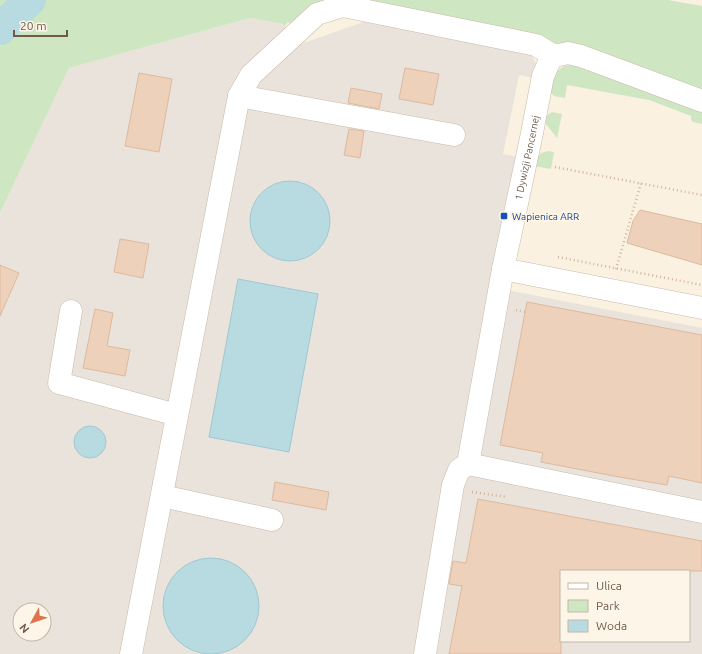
<svg xmlns="http://www.w3.org/2000/svg" width="702" height="654" viewBox="0 0 702 654" font-family="Ubuntu,sans-serif">
<rect width="100%" height="100%" fill="#faf1e1"/>
<path fill="#e9e3dc" fill-rule="evenodd" d="M250,18L283,24L301,44L363,22L527,50L531,54L536,64L533,78L519,75L503,154L517,157L491,287L702,328V654H0V213L69,68ZM561,571H689V641H561ZM20,610H44V634H20Z"/>
<path fill="#cfe6c2" d="M0,0H16L0,17Z
M46,0H668L702,6V93L564,45L362,3L292,26L288,22L285,26L283,24L250,18L69,68L0,213V46Z
M570,65H576L702,110V124L693,122L691,120V116L649,100L567,85L565,98L554,96L550,92L554,73L564,66Z
M552,112L562,114L557,138L546,124V116Z
M548,151L554,152L551,169L533,166C537,158 538,153 548,151Z"/>
<path fill="#b8dae1" stroke="#9fc8d2" d="M250 221a40 40 0 1 1 80 0a40 40 0 1 1-80 0Z
M238,279L318,294L289,452L209,437Z
M74 442a16 16 0 1 1 32 0a16 16 0 1 1-32 0Z
M163 606a48 48 0 1 1 96 0a48 48 0 1 1-96 0Z"/>
<g fill="none" stroke-linecap="round" stroke-linejoin="round">
<path stroke="#b8dae1" stroke-width="32" d="M0,29L30,0"/>
</g>
<path fill="#edd1bb" stroke="#deb99d" d="M405,68L439,74L433,105L399,99Z
M139,73L172,79L159,152L125,146Z
M351,88L382,94L379,109L348,103Z
M349,129L364,131L360,158L344,155Z
M640,210L702,224V265L627,243L633,221Z
M120,239L149,244L143,278L114,272Z
M0,265L19,273L0,316Z
M527,302L702,335V483L669,476L667,485L619,477L541,462L543,453L500,445Z
M95,309L113,313L107,346L130,350L125,376L83,368Z
M275,482L329,492L326,510L272,500Z
M478,499L702,541V571H561V654H449L462,586L449,584L453,561L466,563Z"/>
<g fill="none" stroke-linecap="round" stroke-linejoin="round">
<g stroke="#c9b9a9" stroke-width="23">
<g id="minor">
<path d="M239,96L454,135"/>
<path d="M503,269L702,308"/>
<path d="M71,311L59,383L177,415"/>
<path id="s1" d="M468,464L503,269L531,138L543,76L550,60L554,56L568,53L581,56L702,101"/>
<path d="M162,496L272,520"/>
<path d="M131,654L239,96L251,75L317,14L343,6L536,45L554,56"/>
<path d="M425,654L453,485L459,470L468,464L702,512"/>
</g>
</g>
<path stroke="#d1b59f" stroke-width="2.5" stroke-dasharray="1 3" stroke-linecap="butt" d="M555,167L702,195
M558,257L702,285
M616,269L641,183
M516,310L525,312
M472,492L507,497"/>
<use href="#minor" stroke="#fff" stroke-width="22"/>
</g>
<rect fill="#1a4fb4" stroke="#fdf5e7" stroke-width="1.5" x="500" y="212" width="8" height="8" rx="2"/>
<g text-anchor="middle" stroke-width="4" stroke-linejoin="round" paint-order="stroke">
<g font-size="10" fill="#6f594a" stroke="#fdf5e7">
<text dy="4" stroke="none"><textPath href="#s1" startOffset="312">1 Dywizji Pancernej</textPath></text>
</g>
<g font-size="10" fill="#164399" stroke="#fdf5e7" text-anchor="start">
<text x="512" y="220">Wapienica ARR</text>
</g>
</g>
<rect x="560" y="570" width="130" height="72" fill="#fdf5e7" stroke="#c4b7a8"/>
<rect x="568" y="583" width="20" height="6" fill="#ffffff" stroke="#c4b7a8"/>
<text x="596" y="590" font-size="12" fill="#6f594a">Ulica</text>
<rect x="568" y="600" width="20" height="12" fill="#cfe6c2" stroke="#c4b7a8"/>
<text x="596" y="610" font-size="12" fill="#6f594a">Park</text>
<rect x="568" y="620" width="20" height="12" fill="#b8dae1" stroke="#c4b7a8"/>
<text x="596" y="630" font-size="12" fill="#6f594a">Woda</text>
<g transform="translate(32 622) rotate(230)"><circle r="19" fill="#fdf5e7" stroke="#c4b7a8"/>
<path d="M0-3L7 15L0 10L-7 15Z" fill="#db744f"/>
<text y="-6" font-size="11" font-weight="bold" text-anchor="middle" fill="#6f594a">N</text>
</g>
<path d="M14 30v6h53v-6" fill="none" stroke="#6f594a" stroke-width="2"/>
<text x="20" y="30" font-size="12" fill="#6f594a" stroke="#fdf5e7" stroke-width="3" paint-order="stroke">20 m</text>
</svg>
